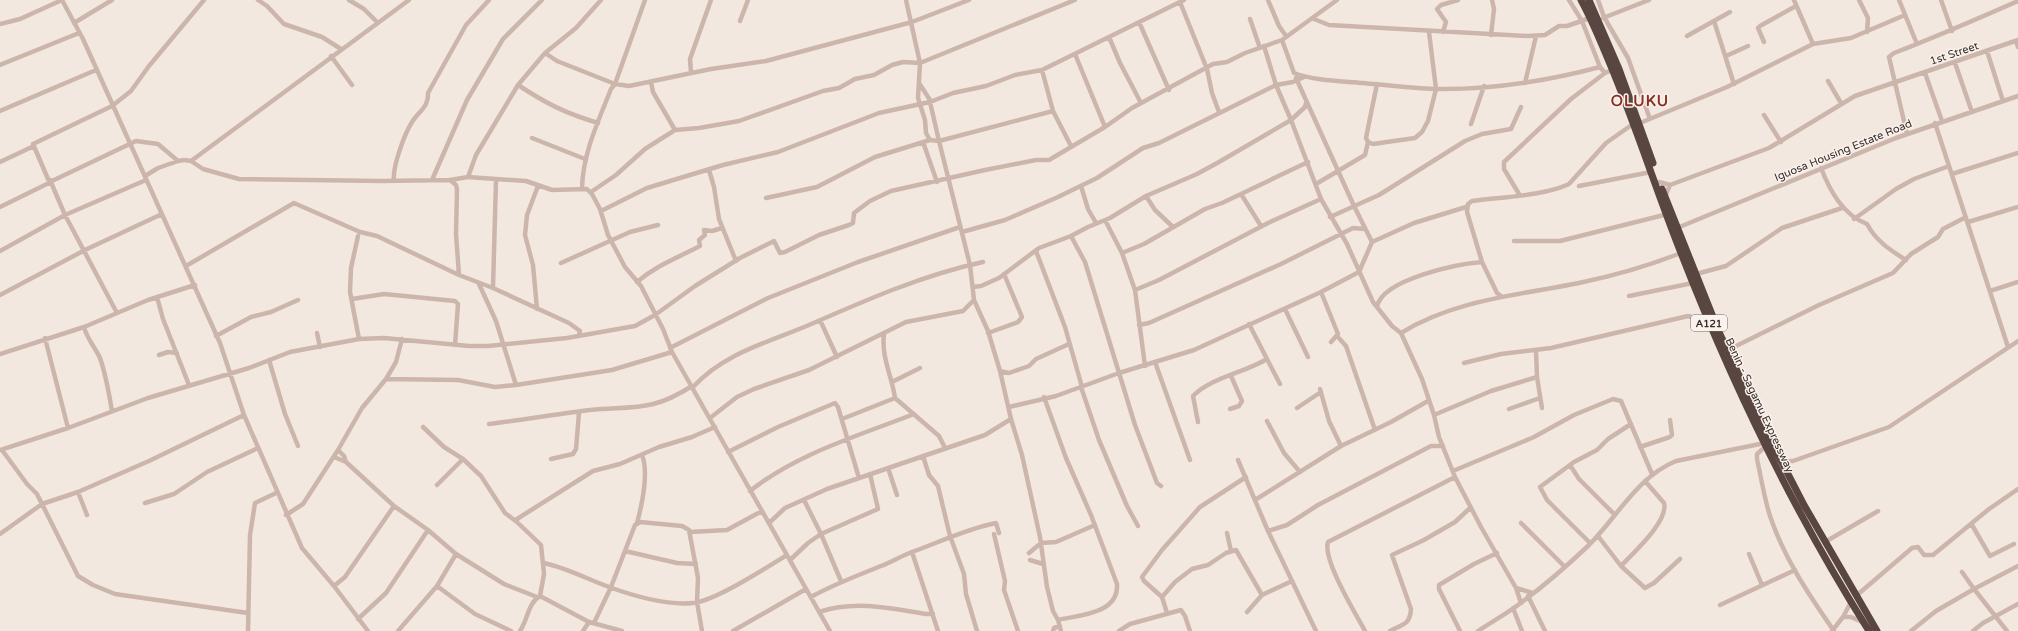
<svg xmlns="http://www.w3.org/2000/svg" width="2018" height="631" viewBox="0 0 2018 631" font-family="'Varela Round',sans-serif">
<rect width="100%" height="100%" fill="#f3e8e0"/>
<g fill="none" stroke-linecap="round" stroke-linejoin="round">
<path stroke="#ccb6ab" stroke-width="4.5" d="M62,0L83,39L220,343L244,415L302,548L334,586L368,631
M258,0L267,6L284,24L322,37L341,49
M349,0L364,9L377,22
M906,0L920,63L918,98L925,120L926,133L930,140L939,141L970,265L974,300L988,331L1000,371L1011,419L1022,455L1040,537L1047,587L1053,611L1058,620L1061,631
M1268,0L1279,26L1286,36
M1569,0L1582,21L1600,67
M1598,0L1604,17L1628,58L1650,119
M1794,0L1813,44
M1859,0L1868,18L1867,32
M1899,0L1917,44
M1941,0L1952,31
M1180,2L1207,69L1212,93L1219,112
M1603,18L1649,0
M1250,19L1260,48
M1314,19L1329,25L1528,36L1545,35L1559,26H1567L1590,18
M740,21L748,0
M1714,21L1734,84
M1139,22L1169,90
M74,23L112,0
M0,24L20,19L62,0
M1443,32L1446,22L1437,9L1441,5L1458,0
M1491,35L1494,9L1492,0
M1687,36L1730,12
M1109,37L1120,63L1141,103
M1282,40L1294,73C1315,81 1341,81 1363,83C1387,85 1411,88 1435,89C1491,90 1547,81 1600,67L1605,73L1612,70
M2016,41L2018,47
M1764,42L1758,28L1760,26L1796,6
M1264,46L1276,85L1291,120L1321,199L1347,244L1373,302L1392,326L1401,333L1422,379L1434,415L1439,437L1455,477L1481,527L1516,588L1521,603
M1987,51L2003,101
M545,53L576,28L601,0
M1075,54L1105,127
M331,56L352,85
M1726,56L1748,46
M1955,63L1972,112
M0,65L79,33
M1042,70L1053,111L1071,146
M691,73L690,59L711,0
M1925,73L1942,121
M1296,78L1354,206L1372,242
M1828,81L1841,103
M651,82L653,92L675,130
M919,83L930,100
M1525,83L1536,36
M518,85C547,104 565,113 598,123
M930,102L939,141L1053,111
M0,111L96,70
M1764,115L1781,142
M1640,123L1727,87L1813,44L1851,38L1905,15
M1935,123L2008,347
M1471,124L1484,86
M1907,134L1889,57L1894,53C1936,37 1977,19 2018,1
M532,138L585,159
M923,142L937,182
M1368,142L1373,144L1415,138L1422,132L1428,121L1436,89L1429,32
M178,161L158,144L136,141L52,181L48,179L33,144L112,106L131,91L149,66L204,0
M191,161L409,0
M0,162L34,146
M1821,168C1830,191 1843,215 1867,224C1876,241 1890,250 1906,260
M709,170L714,187L719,219L736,261
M1952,174L2018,153
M145,176L158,168L178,161L184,160L191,161L203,169L239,179L382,181L450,180L468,177L526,181L552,190L587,189L592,194L600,209L608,235L625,267L641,286L663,329L672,352L830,631
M468,177L476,155L518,85L545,53L557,61L615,84L645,0
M50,180L65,215L117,313
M432,180L467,100L503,39L542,0
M450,180L456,185L457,189L456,234L459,275
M394,181C392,167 405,133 412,122C419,111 429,107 428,93L466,25L489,0
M1659,182L1670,185L1769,148L1855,96L2018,40
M1316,184L1365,155L1368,142L1366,138L1369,123L1377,84
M1081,186L1088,209L1096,223
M1579,186L1651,172
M582,188C583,153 598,122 611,89L615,84L629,86L711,69L766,61L912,22L969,0
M591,192L616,175L645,149L675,130L699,128L739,121L823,91L839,88L855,79L874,75L892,65L903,62L920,63L1075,0
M1241,194L1261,226
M1519,194L1504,169V162L1571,99L1605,73
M1146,196L1155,210L1173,227
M1665,197L1670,185
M766,198L817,187L875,157L930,140
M0,207L51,182
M601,211L647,188L723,165L778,152L879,113L930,102L953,93L986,86L1015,75L1042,70L1184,0
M1330,217L1379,195L1465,141L1482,134L1511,129L1521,107
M1854,219L1896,189L1914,179L1949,166
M1105,220L1122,253L1135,290L1145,366
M1968,222L2018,207
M1677,228L1896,138L2018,96
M962,232L1005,220L1058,197L1097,178L1143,148L1159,143L1276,85L1293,82L1304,77
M358,236L351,268L350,292L359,339
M1071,236L1085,262L1135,425L1157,483L1161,486
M1514,241H1560L1668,214
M0,251L65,215L146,180
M1036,251L1065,327L1082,387
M1122,253L1144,244L1205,209L1222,203L1308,162
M561,263L630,232L658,225
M186,266L294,203L360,232L377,236L459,275L493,288L569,323L580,331L579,335
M1696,274L1726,266L1782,228L1842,208
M637,282C657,265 677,258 700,246L699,240L705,235L704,230L712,231L722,228
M479,284L496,321L516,385
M973,287L981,286L999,278L1039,248L1071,236L1088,227L1110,218L1146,196L1197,174L1219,162L1291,120L1305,107L1306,103
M493,288L496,180
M1135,290L1159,280L1268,223L1321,199
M1990,291L2018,282
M1321,292L1338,334L1331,342
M0,295L85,250L162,214
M1501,296L1497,293L1482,262L1467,212L1468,204L1472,201C1501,197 1544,196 1569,184L1606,143L1633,124
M1629,296L1693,283
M157,297L163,319L189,385
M352,299L384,294L455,301L458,304L455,345
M1377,306C1384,279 1457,264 1482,262
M537,309L533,265L525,235L527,215L538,186
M1285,309L1308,357
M820,320L837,357
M1139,325L1149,323L1281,264L1353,228L1365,229
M317,333L320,347
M988,333L1018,322L1022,317L1004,274
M1401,333C1454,300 1518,295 1579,283C1613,276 1648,266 1681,253
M884,334C881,357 892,376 895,398L939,436L945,448
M216,336L251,317L271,312L298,300
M1337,336L1346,346L1375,430
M45,338L68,428
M670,348L768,298L858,262L960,227
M1728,350L1819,305L1893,273L1911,254L1938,237L1943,229L1966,217
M1536,351L1537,377L1542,408
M0,354L84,327
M159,355L168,352L177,353
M1267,359L1280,384
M269,360L285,414L298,446
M1155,362L1190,460
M1464,363L1501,354L1551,348L1688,316L1692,317L1699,321L1707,318
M1000,371L1009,373L1029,366L1036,359L1069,344
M386,379L458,380L495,387L516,385L612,370L672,352
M892,382L920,368
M693,387C724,353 769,342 809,325C866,300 923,275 983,262
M1081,387L1099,440L1127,506L1138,526
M1320,389L1329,421L1341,446
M1044,397L1066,458L1091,515L1117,584C1119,614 1079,615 1058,620
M1009,407L1056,396L1119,373L1194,350L1321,292L1359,272L1372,242L1414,223L1466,207
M1297,408L1321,392
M1230,409L1239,406L1242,401L1231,376
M1509,409L1540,398
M112,411C109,393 106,375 100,358C95,347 87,339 84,327L148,300L195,285
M1434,415L1491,391L1537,377
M710,418L737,397L754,389L809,370L906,322L963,311L974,300
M842,419L895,398
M1267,421L1284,453L1300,472
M1198,422L1193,396C1212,377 1244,373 1267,359L1249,324
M489,424C523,420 556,414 590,410C633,406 652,412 692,386
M423,427L444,447L463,459L481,476L505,513L517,522
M1766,446L1757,454V459C1761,477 1764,497 1770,516C1784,558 1809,595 1834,631
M1640,447L1670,437L1672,435L1670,420
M0,450L68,428L148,398L249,368L290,352L359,339L384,338L469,346H488L567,338L635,326L655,315L695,286L740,258L774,241L780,253L785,252L819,235L849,225L853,223L854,213L870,201L891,191L985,170L1036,160H1049L1105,127L1132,108L1213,64L1227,62L1245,53L1282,40L1337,0
M2,450L27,484L37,494L78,576L93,585L115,594L248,613
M338,450L344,456L346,462
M728,452L778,427L835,403L838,407L859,478
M923,456L929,475L938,486L950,536L964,574L966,594L977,631
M334,457L346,462L394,506L428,530L456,554L504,584L537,597
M551,459L573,454L576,449L579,413
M1238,460L1268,531L1316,631
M1781,461H1793L1889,427L2018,341
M1570,465L1579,479L1615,515
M888,468L897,495
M1453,471L1534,437L1574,415L1613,399L1621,401L1652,474
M437,485L463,459
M750,491C798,453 858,436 914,414
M78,492L87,515
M1255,500L1341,446L1391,422L1428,401
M145,503L174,494L207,472L258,448
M286,515L303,504L338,450L362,408L386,379L396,362L402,339
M637,523C642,505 649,472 642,455
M769,523L785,508L827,489L985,435L1011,419
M1521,523L1564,566
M1972,525L1990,556L2014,544
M1268,531L1287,525L1318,505L1431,446H1443
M690,532L727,530L762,511
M1227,533L1231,551
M0,534L42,504L78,492L149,461L244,415
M994,534L1005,581L1004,590L1018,631
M1598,536L1621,566L1645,588L1654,583L1680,559
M1825,542L1878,511
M1590,543L1547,500L1540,487L1574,462L1597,450L1608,439L1631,424
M625,551L677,563L696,564
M912,552L938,631
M1029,553L1041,543L1056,542L1095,525
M1749,554L1762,585
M790,560L808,543L821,534L804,500
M1030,560L1043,564
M544,563C567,568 587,579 609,587C634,596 666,606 693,603C715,601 766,568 787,555
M1621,566C1633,553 1669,521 1664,503L1645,481
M841,581L821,534L878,509L870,474
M334,586L345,577L394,506
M437,586L475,614L511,631
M1516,588L1533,593
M540,596L544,574L541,545L517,522V519L593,471L620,464L659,447L692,437L715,427
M1528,596L1545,631
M1856,596L1912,548L1918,547L1924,555H1933L1989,509L2018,489
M811,597C834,584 857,576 881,566C892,562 901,556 912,552C940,542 966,529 996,523L999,533
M1162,597L1144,581L1142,577L1162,550L1200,507L1246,477
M1720,605L1795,570
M1513,608L1522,631
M819,612C855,600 890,608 926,614H933
M1247,612L1262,595L1292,581
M1167,613L1162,597L1175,582L1192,569L1208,565L1226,553L1236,550L1262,595
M1843,617H1851L1862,622
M358,619L386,593L428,530
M594,623L611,587L635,525L640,522L682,526L689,530L698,578L697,602L702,631
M248,631L250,535L255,503L276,493
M398,631L437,586L456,554
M520,631C528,619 528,603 540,596L589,622L622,631
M583,631L589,622
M733,631L806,589
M1053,631L1054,628L1060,626
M1119,631L1130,624L1181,610L1185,616L1190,631
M1365,631C1356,614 1322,559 1328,542L1455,477
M1390,631C1403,624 1410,625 1411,609L1392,555L1424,540L1455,522L1470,508
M1460,631L1439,589V585L1474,564L1497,553
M1478,631C1493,621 1508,613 1522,602C1545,585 1568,565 1589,545C1618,516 1637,477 1676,461L1765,443
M1832,631L1843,617L1851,602
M1911,631L1936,611L1974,589L1962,572
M1973,631L1983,623L2018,604
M2007,631L1974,589L2018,566"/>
<path stroke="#5a4641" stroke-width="7" d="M1581,0C1592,20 1601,42 1610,64C1636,126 1656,190 1681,253C1732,384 1794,512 1869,631
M1589,0L1619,69L1653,163
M1662,189L1719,332L1757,414L1804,505L1877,631"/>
</g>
<g text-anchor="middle" stroke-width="3" stroke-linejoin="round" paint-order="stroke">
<rect fill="#faf2ec" stroke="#746864" stroke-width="1" x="1691" y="315" width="36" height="16" rx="3"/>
<g font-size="10" font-weight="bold" fill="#3a2d2a">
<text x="1709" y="327">A121</text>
</g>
<g font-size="11" fill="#3a2d2a" stroke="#faf2ec">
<text transform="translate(1954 53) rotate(-19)" y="4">1st Street</text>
<text transform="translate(1843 150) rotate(-22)" y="4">Iguosa Housing Estate Road</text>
<text transform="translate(1760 405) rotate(65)" y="4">Benin - Sagamu Expressway</text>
</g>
<g font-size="15" font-weight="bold" letter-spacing="1" fill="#892f23" stroke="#faf2ec">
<text x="1640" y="106">OLUKU</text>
</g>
</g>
</svg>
